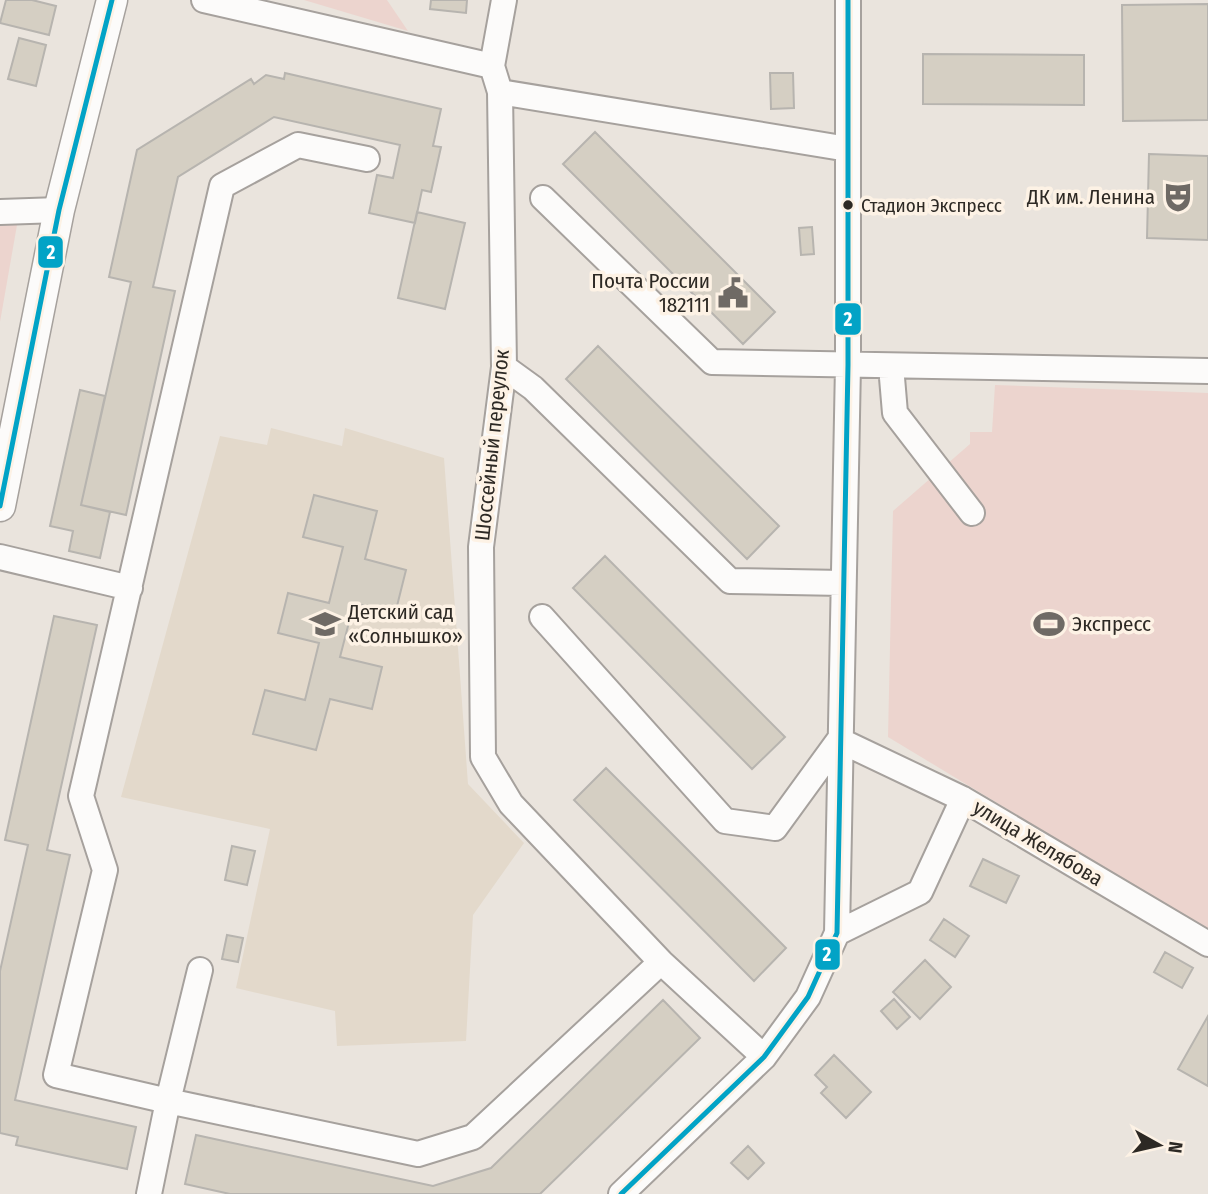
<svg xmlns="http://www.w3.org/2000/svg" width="1208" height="1194" viewBox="0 0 1208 1194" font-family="'Fira Sans Condensed',sans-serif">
<rect width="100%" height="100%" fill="#eae4dd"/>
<path fill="#e3d9cb" d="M271,428L342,446L345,428L444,458L468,784L524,843L473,915L466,1041L337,1046L335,1011L236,988L270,829L121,797L220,436L267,445Z"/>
<path fill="#ecd4ce" d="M304,0H387L408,31Z
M0,225H17L0,322Z
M995,385L1208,393V930L888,737L893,511L970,444V432H992Z"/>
<path fill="#d5cfc3" stroke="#b7b4af" stroke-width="2" d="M6,0H32L56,6L49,35L0,23Z
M431,0H467L466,13L430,9Z
M1208,4V120L1123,121L1122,5Z
M19,38L46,45L36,86L8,79Z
M923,54L1084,55V105L923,104Z
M285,73L441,109L433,146L441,147L431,192L422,190L415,223L369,213L377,175L393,178L400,145L274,117L178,177L153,287L175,291L126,515L81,505L131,282L109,277L137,150L251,79L254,84L266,75L284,79Z
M770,73H793L794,108L771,109Z
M595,132L775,312L743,344L563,164Z
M1149,154L1208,156V240L1147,238Z
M417,212L465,223L445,309L398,298Z
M812,227L814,254L801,255L799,228Z
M598,346L779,526L747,559L566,379Z
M80,390L105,396L81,505L110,512L100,558L69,551L73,531L50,526Z
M314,495L377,511L365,559L406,570L395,614L354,603L340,657L382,667L372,709L330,699L316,750L253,734L265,690L305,700L319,643L278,633L288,593L329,603L343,547L303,537Z
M605,556L785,737L752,769L573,588Z
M54,616L97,625L47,850L70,855L15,1100L136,1127L127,1169L16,1145L18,1137L0,1133V971L28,845L5,840Z
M606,768L786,948L754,981L574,800Z
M232,846L255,851L247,885L225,880Z
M983,859L1019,876L1006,903L970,886Z
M944,919L969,936L955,957L930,940Z
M227,935L243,938L238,962L222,959Z
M1165,952L1193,968L1182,988L1154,972Z
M925,960L951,987L920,1019L893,992Z
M894,999L910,1017L897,1029L881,1011Z
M663,1000L700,1038L540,1194H230L185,1184L196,1135L433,1186L491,1168Z
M1208,1016V1086L1178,1069Z
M834,1055L871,1092L846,1118L821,1093L827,1087L815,1075Z
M748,1146L764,1163L748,1179L731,1163Z"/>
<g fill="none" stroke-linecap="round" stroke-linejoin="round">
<g stroke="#a6a19d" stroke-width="28">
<path id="minor" d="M204,0L492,66
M504,0L492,66L500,92L504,367L481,547L483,757L511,804L661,962L764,1057
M500,92L848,149
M543,198L712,362L1208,371
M0,212L59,210
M891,366L895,413L972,513
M504,367L533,388L730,581L843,583
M0,557L130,588
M542,617L725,821L775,828L839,740L963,799
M837,933L920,892L963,799L1208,944
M200,970L168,1101L56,1075L105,870L81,796L222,186L298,145L367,159
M149,1194L168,1101L418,1154L473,1137L661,962
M621,1194L764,1057L808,997L837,933L848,365V0"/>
</g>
<g stroke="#a6a19d" stroke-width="33">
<path id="major" d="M0,506L59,210L112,0"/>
</g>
<use href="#minor" stroke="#fcfbfa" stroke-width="24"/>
<use href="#major" stroke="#fcfbfa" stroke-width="30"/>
<g stroke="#fdf2e5" stroke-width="10">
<path id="bus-1" d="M0,506L59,210L112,0
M621,1194L764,1057L808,997L837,933L848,365V0"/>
</g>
<use href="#bus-1" stroke="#02a3c6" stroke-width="5"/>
</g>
<defs>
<g id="theatre-bare" transform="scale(2.415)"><path d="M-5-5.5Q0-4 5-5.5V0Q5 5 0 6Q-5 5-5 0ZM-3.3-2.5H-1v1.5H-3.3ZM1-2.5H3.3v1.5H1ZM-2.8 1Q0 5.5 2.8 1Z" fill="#6f6a65" stroke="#fdf2e5" stroke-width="2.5" paint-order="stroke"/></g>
<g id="civic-bare" transform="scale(2.415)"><path d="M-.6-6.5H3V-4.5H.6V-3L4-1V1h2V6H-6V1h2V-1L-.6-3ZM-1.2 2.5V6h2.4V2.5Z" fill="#6f6a65" stroke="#fdf2e5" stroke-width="2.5" paint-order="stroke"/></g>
<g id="school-bare" transform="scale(2.415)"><path d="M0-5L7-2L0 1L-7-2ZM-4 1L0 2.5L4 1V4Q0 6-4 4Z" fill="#6f6a65" stroke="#fdf2e5" stroke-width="2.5" paint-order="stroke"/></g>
<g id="stadium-bare" transform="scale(2.415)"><path d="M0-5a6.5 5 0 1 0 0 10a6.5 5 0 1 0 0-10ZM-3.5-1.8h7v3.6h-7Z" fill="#6f6a65" stroke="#fdf2e5" stroke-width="2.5" paint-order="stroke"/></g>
</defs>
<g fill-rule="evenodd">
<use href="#theatre-bare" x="1178" y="197"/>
<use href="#civic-bare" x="733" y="293"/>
<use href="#school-bare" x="325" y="624"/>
<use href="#stadium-bare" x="1049" y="624"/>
</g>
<circle fill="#2d2924" stroke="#fdf2e5" stroke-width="2.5" cx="848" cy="205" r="6"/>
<g text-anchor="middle" stroke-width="7" stroke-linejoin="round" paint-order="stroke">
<g font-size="19" fill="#2d2924" stroke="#fdf2e5" text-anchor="start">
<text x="861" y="212">Стадион Экспресс</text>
</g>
<g font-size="21" fill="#2d2924" stroke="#fdf2e5" text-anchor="end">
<text x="1155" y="204">ДК им. Ленина</text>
<text x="710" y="288">Почта России<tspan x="710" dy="24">182111</tspan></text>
<text x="348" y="619" text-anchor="start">Детский сад<tspan x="348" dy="24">«Солнышко»</tspan></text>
<text x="1072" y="631" text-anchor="start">Экспресс</text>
</g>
<g font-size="21" fill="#2d2924" stroke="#fdf2e5">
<text transform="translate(492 445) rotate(-84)" y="7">Шоссейный переулок</text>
<text transform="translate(1038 843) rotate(31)" y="7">улица Желябова</text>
</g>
</g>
<g stroke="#fdf2e5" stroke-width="2.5">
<rect x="37" y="235" width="27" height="34" rx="7" fill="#02a3c6"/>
<rect x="834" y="302" width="28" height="34" rx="7" fill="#02a3c6"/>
<rect x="814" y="938" width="27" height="33" rx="7" fill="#02a3c6"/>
</g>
<g font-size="19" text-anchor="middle" font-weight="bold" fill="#fff">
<text x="51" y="259">2</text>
<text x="848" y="326">2</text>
<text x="827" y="961">2</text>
</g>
<g transform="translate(1159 1145) rotate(98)" stroke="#fdf2e5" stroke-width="5" paint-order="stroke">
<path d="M0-5L12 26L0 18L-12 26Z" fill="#2d2924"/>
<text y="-10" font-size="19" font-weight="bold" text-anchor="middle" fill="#2d2924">N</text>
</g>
</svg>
